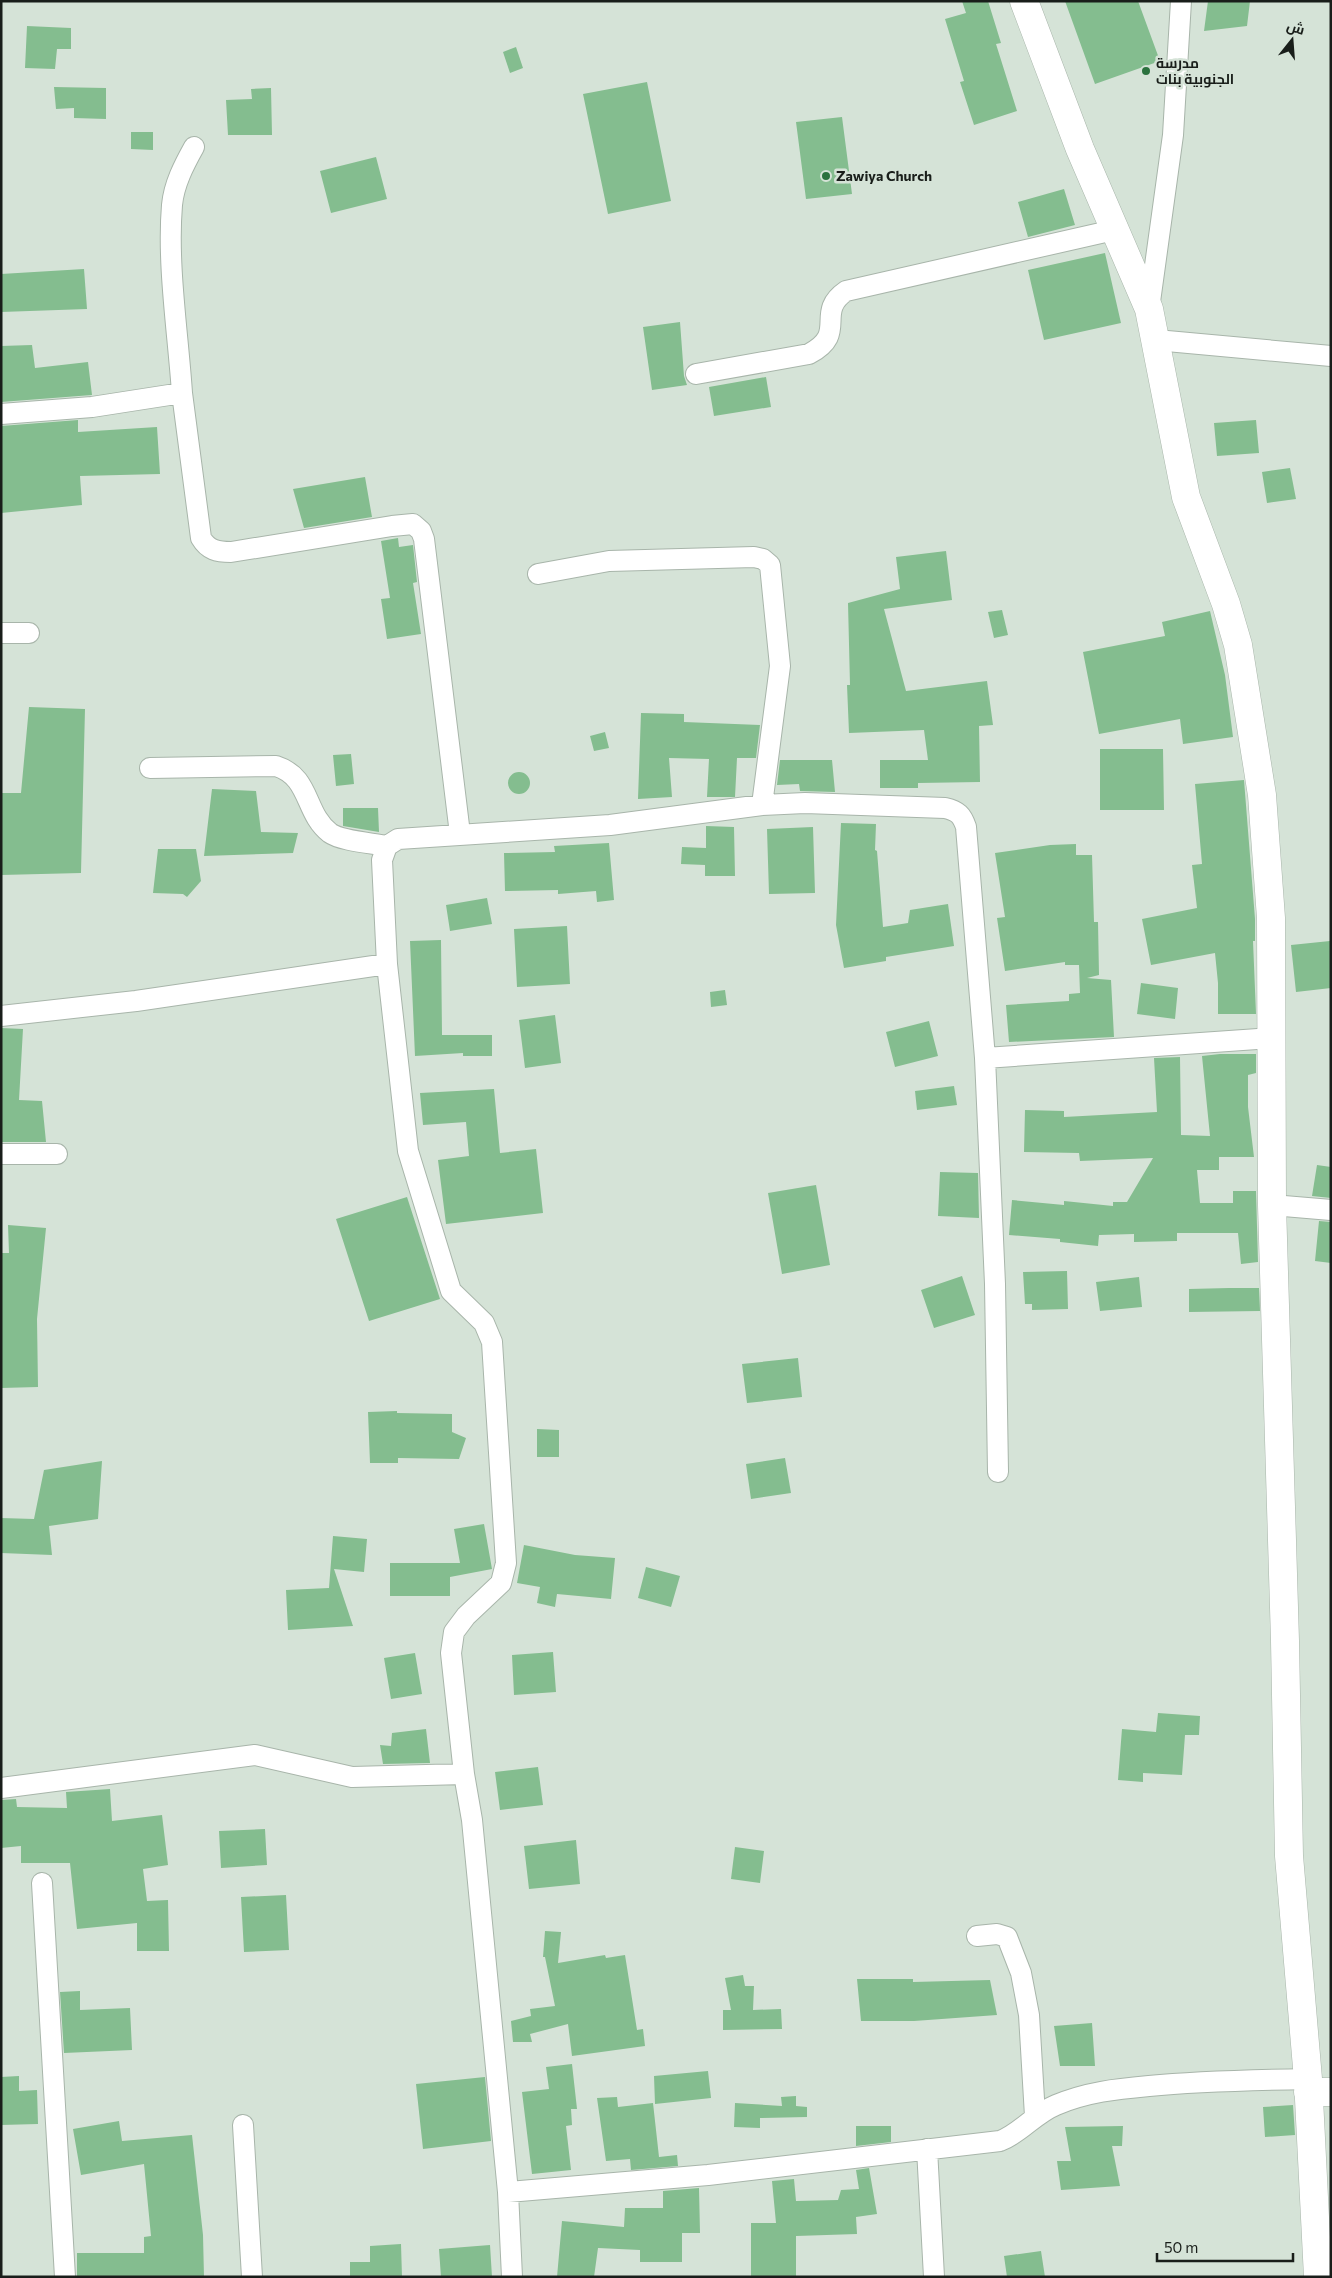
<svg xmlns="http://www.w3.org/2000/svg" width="1332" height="2278" viewBox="0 0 1332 2278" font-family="Commissioner,Cairo,sans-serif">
<rect width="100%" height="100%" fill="#d5e3d7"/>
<path fill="#84bd8f" d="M962,1H988L1001,43L996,44L1017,111L974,125L960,82L964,81L945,19L966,13Z
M1065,1H1138L1160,61L1095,84Z
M1208,1H1250L1247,26L1204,31Z
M27,26L71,28V49H57L55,69L25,68Z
M516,47L523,68L510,73L503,52Z
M647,82L671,201L608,214L583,94Z
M54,87L106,88V119L74,118V108L56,109Z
M271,88L272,135H228L226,100L252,99L251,89Z
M842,117L852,194L806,199L796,122Z
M131,132H153V150L131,149Z
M376,157L387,199L331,213L320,171Z
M1064,189L1075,225L1028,237L1018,202Z
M1105,253L1121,323L1044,340L1028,270Z
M84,269L87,309L1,312V274Z
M680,322L684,376L687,385L652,390L643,327Z
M32,345L35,368L88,362L92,395L1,402V346Z
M766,377L771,407L714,416L709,387Z
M78,420V432L157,427L160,474L80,476L82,505L1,513V426Z
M1256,420L1259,453L1217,456L1214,423Z
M1290,468L1296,499L1267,503L1262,472Z
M365,477L372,517L304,528L293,489Z
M398,538L399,547L413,545L417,582L413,583L421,634L387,639L381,599L390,598L381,541Z
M946,551L952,600L884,609L906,691L987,681L993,725L979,726L980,782L918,783V788H880V760H928L924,730L849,733L847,685H850L848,603L900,589L896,557Z
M1002,610L1008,635L994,638L988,612Z
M1210,611L1225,675L1233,737L1183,744L1180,719L1099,734L1083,652L1165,636L1162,622Z
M29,707L85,709L81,873L1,875V793H21Z
M641,713L684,714V722L760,725L756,758H737L735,797H707L709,759L669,758L672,797L638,799Z
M605,732L609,748L594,751L590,736Z
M1100,749H1163L1164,810H1100Z
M351,754L354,784L336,786L333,755Z
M780,760H832L835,792L800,791L799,784L777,785Z
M508 783a11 11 0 1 1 22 0a11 11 0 1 1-22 0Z
M1244,780L1255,919V941H1253L1256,1014H1218V983L1215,953L1151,965L1142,919L1197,908L1192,865L1202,864L1195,784Z
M212,789L256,791L261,832L298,833L293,853L204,856Z
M343,808H378L379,832L343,826Z
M841,823L876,824L875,850L877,851L883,927L908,923L910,910L948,904L954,946L886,957V961L844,968L836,925Z
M706,826L734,827L735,876H705V865L681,864L682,847L706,848Z
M813,827L815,893L769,894L767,829Z
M609,843L614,900L597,902L596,891L558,894V890L505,891L504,853L555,852L554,846Z
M1076,844V855H1092L1094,922H1098L1099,975L1087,978L1111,980L1114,1037L1009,1042L1006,1005L1069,1001V994L1080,993L1079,965H1065V962L1005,971L997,918L1005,917L995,853L1050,845Z
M158,849H196L201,881L187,897L183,894L153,893Z
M487,898L492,924L450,931L446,905Z
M567,926L570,984L517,987L514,929Z
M441,940L442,1035H492V1056H463V1053L415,1056L410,941Z
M1330,941L1331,988L1296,992L1291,945Z
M1141,983L1178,988L1175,1019L1137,1014Z
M725,990L727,1005L711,1007L710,992Z
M555,1015L561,1063L525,1068L519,1020Z
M929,1021L938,1056L895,1067L886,1032Z
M1,1028L23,1029L19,1100L42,1101L46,1142H1Z
M1220,1054H1256V1073L1248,1075V1107L1254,1157H1219V1170H1197L1200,1203H1233V1191H1256L1258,1262L1241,1264L1238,1233H1177V1241L1134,1242V1234L1099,1235L1098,1246L1060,1242V1239L1009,1235L1012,1200L1064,1205V1201L1113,1206V1202H1127L1153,1158L1080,1161L1079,1153L1024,1152L1025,1110L1064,1111V1117L1157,1112L1154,1058L1180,1057L1181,1135L1210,1136L1202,1056Z
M954,1086L957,1105L917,1110L915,1091Z
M494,1089L500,1153L536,1149L543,1213L446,1224L438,1160L469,1156L466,1122L423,1125L420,1093Z
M1317,1165L1331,1167V1198L1312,1196Z
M940,1172L978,1173L979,1218L938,1216Z
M816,1185L830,1265L782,1274L768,1193Z
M407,1197L440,1299L369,1321L336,1219Z
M1319,1221L1331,1222V1263L1315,1261Z
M8,1225L46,1228L37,1319L38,1387L1,1388V1253H9Z
M1067,1271L1068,1309L1032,1310V1304H1025L1023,1272Z
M962,1276L975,1315L934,1328L921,1290Z
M1139,1277L1142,1307L1100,1311L1096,1282Z
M1229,1288H1259L1260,1311L1189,1312V1289Z
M798,1358L802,1397L747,1403L742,1364Z
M397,1411V1413L452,1414V1432L466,1438L459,1459L398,1458V1463H370L368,1412Z
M537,1429L559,1430V1457H537Z
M785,1458L791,1493L751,1499L746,1464Z
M102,1461L98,1519L49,1526L52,1555L1,1553V1518L34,1519L44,1470Z
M484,1524L492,1569L450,1577V1596H390V1563H460L454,1529Z
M333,1536L367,1539L364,1572L334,1569L353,1626L288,1630L286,1590L329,1588Z
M524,1545L575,1555L615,1558L611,1599L557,1594L555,1607L537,1603L540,1587L517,1583Z
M646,1567L680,1576L671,1607L638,1598Z
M553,1652L556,1692L514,1695L512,1655Z
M415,1653L422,1694L391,1699L384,1658Z
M1158,1713L1200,1716L1199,1735H1185L1182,1775L1143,1773V1782L1118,1780L1122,1729L1156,1732Z
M426,1729L430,1763L383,1764L380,1745L391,1746L392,1733Z
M538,1767L543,1805L500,1810L495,1772Z
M110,1789L112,1821L162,1815L168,1865L143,1869L147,1901L168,1900L169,1951H137V1923L77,1929L70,1863H21V1846L1,1848V1800L16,1799L17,1807L67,1808L66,1792Z
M265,1829L267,1865L221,1868L219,1831Z
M576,1840L580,1884L529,1889L524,1846Z
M735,1847L764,1851L760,1883L731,1879Z
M286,1895L289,1950L244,1952L241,1897Z
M545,1931L561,1932L558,1963L605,1955L606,1958L625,1955L637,2030L643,2029L645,2046L572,2056L568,2024L530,2034L532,2042H513L511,2021L531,2016L530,2009L555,2006L545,1957H543Z
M743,1975L745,1986H754L753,2010L781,2009L782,2029L723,2030V2010H731L725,1978Z
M857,1979H913V1982L990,1980L997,2015L914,2021H861Z
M80,1991V2010L130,2008L132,2050L64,2053L60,1992Z
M1092,2023L1095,2066H1060L1054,2026Z
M572,2064L577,2109H571L572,2125L566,2126L571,2170L532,2174L522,2092L549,2089L546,2067Z
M708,2071L711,2098L655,2104L654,2076Z
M19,2076V2091L37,2090L38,2124L1,2125V2077Z
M485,2077L491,2141L423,2149L416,2084Z
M796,2096V2106L807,2107V2117L760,2118V2128L734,2127L735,2103L782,2106L781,2097Z
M617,2097L618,2107L653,2103L659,2157L677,2155L678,2166L631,2170L630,2159L606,2161L597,2098Z
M1293,2105L1295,2135L1265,2137L1263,2107Z
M119,2121L122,2141L192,2135L203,2235L204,2277H77V2253H144V2237L151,2236L144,2164L81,2175L73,2129Z
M856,2126H891V2142L856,2146Z
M1123,2126L1122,2146H1112L1120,2186L1061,2190L1057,2161H1071L1065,2127Z
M869,2168L877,2214L856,2217L857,2234L796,2236V2277H751V2223H776L772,2181L794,2179L796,2201L838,2200L841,2190L859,2189L856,2170Z
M699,2188L700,2233H682V2262H640V2250L598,2248L594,2277H557L562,2221L624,2227L625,2208H663V2191Z
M401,2244L402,2277H350V2262H370V2246Z
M490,2245L492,2277H441L439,2249Z
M1041,2251L1045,2277H1007L1004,2256Z"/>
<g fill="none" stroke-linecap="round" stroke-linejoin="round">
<g stroke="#a8b5aa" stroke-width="22">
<path id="street" d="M1149,309L1173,135L1181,1
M1156,340L1331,356
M696,374L809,354C849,333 814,313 846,291L1114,230
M182,393C178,333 167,264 172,205C174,184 184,165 194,147
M1,414L92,407L182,393L201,538C208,550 217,552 231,552L392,526L413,524L421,531L424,539L460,834
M538,574L609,561L754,557L763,559L770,565L780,666L762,805
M1,633H29
M150,768L276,766C311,777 304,813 330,833C341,841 373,843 387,846
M1,1016L136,1001L387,964
M985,1058L1273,1038
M1,1154H57
M1272,1205L1331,1210
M1,1788L255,1755L352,1777L464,1774
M42,1883L65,2277
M977,1936L997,1934L1007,1937L1021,1973L1029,2015L1035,2116
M243,2125L252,2277
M927,2149L934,2277
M508,2192L708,2175L1000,2141C1021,2133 1034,2114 1056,2105C1087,2092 1116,2089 1149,2086C1202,2081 1255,2080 1308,2079
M512,2277L508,2192L472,1820L464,1774L451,1653L454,1632L466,1616L501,1583L506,1563L492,1342L484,1323L451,1291L408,1151L387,964L382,860L387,846L398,839L610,825L762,805L805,803L945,808C958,811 962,815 966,827L985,1058L995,1284L998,1472"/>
</g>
<g stroke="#a8b5aa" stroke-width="29">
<path id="secondary" d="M1024,1L1080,149L1149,309L1186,497L1226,604L1238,645L1262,795L1271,918L1272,1205L1285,1641L1289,1856L1308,2079L1318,2277
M1308,2092H1331"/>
</g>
<use href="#street" stroke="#fff" stroke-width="20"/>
<use href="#secondary" stroke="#fff" stroke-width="28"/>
</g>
<g fill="#2b723e" stroke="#d5e3d7" stroke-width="2">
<circle cx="1146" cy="71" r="5"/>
<circle cx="826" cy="176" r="5"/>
</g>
<g text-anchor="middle" stroke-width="5" stroke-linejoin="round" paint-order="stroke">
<g font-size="14" font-weight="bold" fill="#191e1a" stroke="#d5e3d7" text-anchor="start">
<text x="1156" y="68">مدرسة<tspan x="1156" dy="16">الجنوبية بنات</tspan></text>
<text x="836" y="181">Zawiya Church</text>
</g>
</g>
<rect width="1332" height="2278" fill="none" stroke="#191e1a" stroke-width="5"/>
<g transform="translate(1292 40) rotate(17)" stroke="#d5e3d7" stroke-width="4" paint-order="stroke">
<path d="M0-4L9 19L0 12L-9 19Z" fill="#191e1a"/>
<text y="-8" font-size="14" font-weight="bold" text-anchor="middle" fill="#191e1a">ش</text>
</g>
<path d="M1157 2253v8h136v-8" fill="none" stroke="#191e1a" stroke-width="2.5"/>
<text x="1164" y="2253" font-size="15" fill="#191e1a" stroke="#d5e3d7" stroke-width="4" paint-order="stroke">50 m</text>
</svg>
